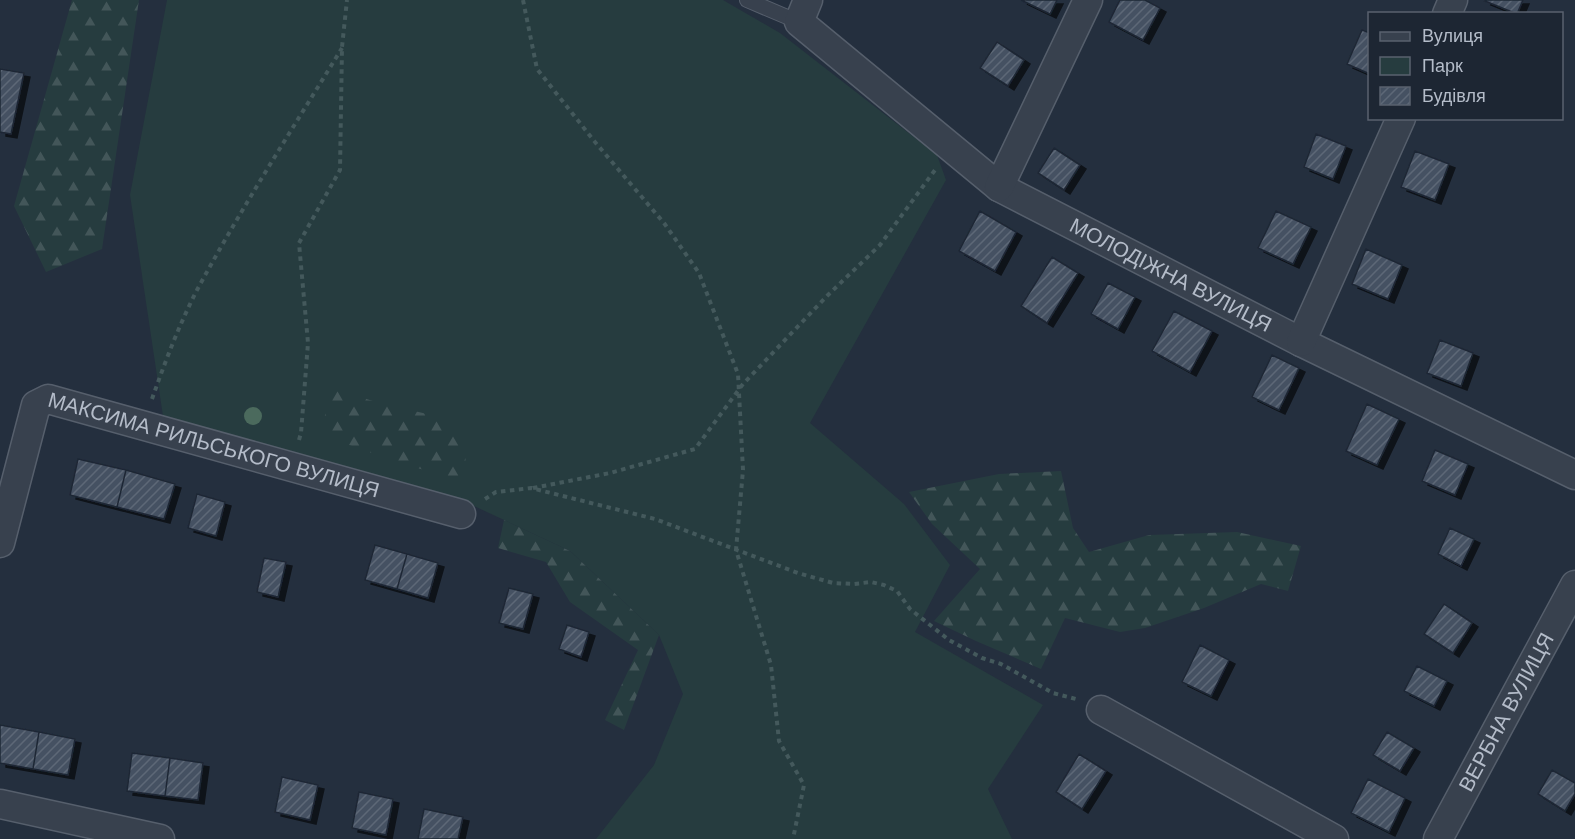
<svg xmlns="http://www.w3.org/2000/svg" width="1575" height="839" viewBox="0 0 1575 839" font-family="Arial,sans-serif">
<defs>
<pattern id="forest-firs" width="22" height="20" patternUnits="userSpaceOnUse" patternTransform="scale(1.5)"><rect width="22" height="20" fill="#263c3f"/><path d="M5 1l3.5 6h-7zM16 11l3.5 6h-7z" fill="#435659"/></pattern>
<pattern id="building-hatch" width="6" height="6" patternUnits="userSpaceOnUse" patternTransform="scale(1.5)"><rect width="6" height="6" fill="#455162"/><path d="M-1 1l2-2M0 6l6-6M5 7l2-2" fill="none" stroke="#5d6877"/></pattern>
<filter id="shadow"><feDropShadow dx="6" dy="4" stdDeviation="0" flood-color="#0009"/></filter>
</defs>
<rect width="100%" height="100%" fill="#242f3e"/>
<path fill="#263c3f" d="M167,0H723L780,33L937,155L946,180L810,423L904,504L950,565L915,632L1043,705L988,789L1012,839H596L654,765L683,694L659,635L570,551L457,498L163,416L130,195Z"/>
<path fill="url(#forest-firs)" d="M72,0H139L102,249L46,272L14,206Z
M335,389L376,402L461,422L468,481L409,466L318,434Z
M1061,471L1073,528L1089,552L1149,535L1237,532L1301,546L1288,591L1261,584L1204,608L1145,628L1120,632L1065,618L1041,669L976,641L934,621L980,569L932,524L909,492L999,474Z
M504,520L570,551L659,635L624,730L605,720L638,650L570,602L546,562L498,548Z"/>
<path fill="url(#building-hatch)" stroke="#1f2835" stroke-width="1.5" filter="url(#shadow)" d="M1021,0H1057L1050,14Z
M1120,0H1145L1160,8L1143,40L1109,22Z
M1486,0H1523L1517,14L1485,1Z
M1362,30L1370,33V74L1347,64Z
M997,42L1024,60L1008,86L980,68Z
M0,69L24,73L11,134L0,132Z
M1316,134L1346,146L1333,179L1304,167Z
M1054,148L1080,165L1064,190L1038,173Z
M1415,151L1449,164L1435,200L1401,187Z
M980,211L1016,232L995,271L959,251Z
M1276,211L1311,227L1293,264L1258,248Z
M1366,249L1402,265L1388,299L1352,284Z
M1052,257L1078,273L1047,323L1021,306Z
M1108,283L1135,297L1118,329L1091,314Z
M1174,311L1212,331L1190,372L1152,351Z
M1440,340L1473,353L1461,386L1427,373Z
M1272,355L1299,368L1279,410L1252,397Z
M1367,404L1399,419L1377,465L1346,451Z
M1435,450L1468,464L1455,495L1422,481Z
M78,459L126,470L117,507L70,495Z
M126,470L175,484L164,519L117,507Z
M197,494L225,502L216,536L188,528Z
M1450,528L1474,539L1461,566L1438,554Z
M375,545L407,554L397,589L365,580Z
M407,554L438,563L428,598L397,589Z
M264,558L286,562L278,597L257,592Z
M509,588L533,594L523,629L499,623Z
M1444,604L1472,623L1453,653L1424,634Z
M567,625L589,632L581,657L559,649Z
M1200,645L1229,660L1211,696L1182,682Z
M1417,666L1447,681L1434,706L1404,691Z
M0,725L39,732L33,769L0,763Z
M39,732L75,739L68,775L33,769Z
M1387,732L1414,748L1400,771L1373,755Z
M132,753L170,758L165,796L127,791Z
M1079,754L1106,771L1082,809L1056,792Z
M170,758L203,763L198,800L165,796Z
M1552,770L1575,783V794L1565,811L1538,794Z
M282,777L318,785L310,820L275,812Z
M1368,779L1405,798L1389,832L1351,813Z
M359,792L393,799L386,835L352,828Z
M424,809L463,817L458,839H418Z"/>
<g fill="none" stroke-linecap="round" stroke-linejoin="round">
<g stroke="#565f6c" stroke-width="16">
<path id="service" d="M747,0L799,22"/>
</g>
<g stroke="#565f6c" stroke-width="31">
<g id="minor">
<path id="s1" d="M808,0L799,22L999,187L1301,342L1575,475"/>
<path d="M1447,14L1453,0"/>
<path d="M999,187L1088,0"/>
<path d="M1301,342L1401,118"/>
<path id="s2" d="M0,543L36,405L48,399L461,514"/>
<path d="M1101,710L1334,839"/>
<path d="M0,804L160,839"/>
<path id="s3" d="M1438,839L1575,585"/>
</g>
</g>
<path stroke="#44595c" stroke-width="4" stroke-dasharray="4.5 4.5" stroke-linecap="butt" d="M523,0L537,69L595,142L664,223L699,273L738,374L743,470L736,550L771,665L779,741L804,785L793,839
M152,399C165,362 179,325 197,290C242,207 293,128 342,48
M299,440L301,433L308,343L299,243L340,170L342,47L347,0
M533,488L610,473L695,449L743,384L828,295L880,245L935,170
M485,499L496,492L531,488L655,519L798,573L833,583L854,584L871,582L884,585L897,591L910,609L949,640L982,658L1001,664L1053,693L1076,699"/>
<use href="#service" stroke="#38414e" stroke-width="14"/>
<use href="#minor" stroke="#38414e" stroke-width="28"/>
</g>
<circle fill="#4b6a5d" cx="253" cy="416" r="9"/>
<g text-anchor="middle" stroke-width="5" stroke-linejoin="round" paint-order="stroke">
<g font-size="21" fill="#b4bcc9" stroke="#1d2633">
<text dy="7" stroke="none"><textPath href="#s1" startOffset="476">МОЛОДІЖНА ВУЛИЦЯ</textPath></text>
<text dy="7" stroke="none"><textPath href="#s2" startOffset="328">МАКСИМА РИЛЬСЬКОГО ВУЛИЦЯ</textPath></text>
<text dy="7" stroke="none"><textPath href="#s3" startOffset="144">ВЕРБНА ВУЛИЦЯ</textPath></text>
</g>
</g>
<rect x="1368" y="12" width="195" height="108" fill="#1d2633" stroke="#59626f" stroke-width="1.5"/>
<rect x="1380" y="32" width="30" height="9" fill="#38414e" stroke="#59626f" stroke-width="1.5"/>
<text x="1422" y="42" font-size="18" fill="#b4bcc9">Вулиця</text>
<rect x="1380" y="57" width="30" height="18" fill="#263c3f" stroke="#59626f" stroke-width="1.5"/>
<text x="1422" y="72" font-size="18" fill="#b4bcc9">Парк</text>
<rect x="1380" y="87" width="30" height="18" fill="url(#building-hatch)" stroke="#59626f" stroke-width="1.5"/>
<text x="1422" y="102" font-size="18" fill="#b4bcc9">Будівля</text>
</svg>
